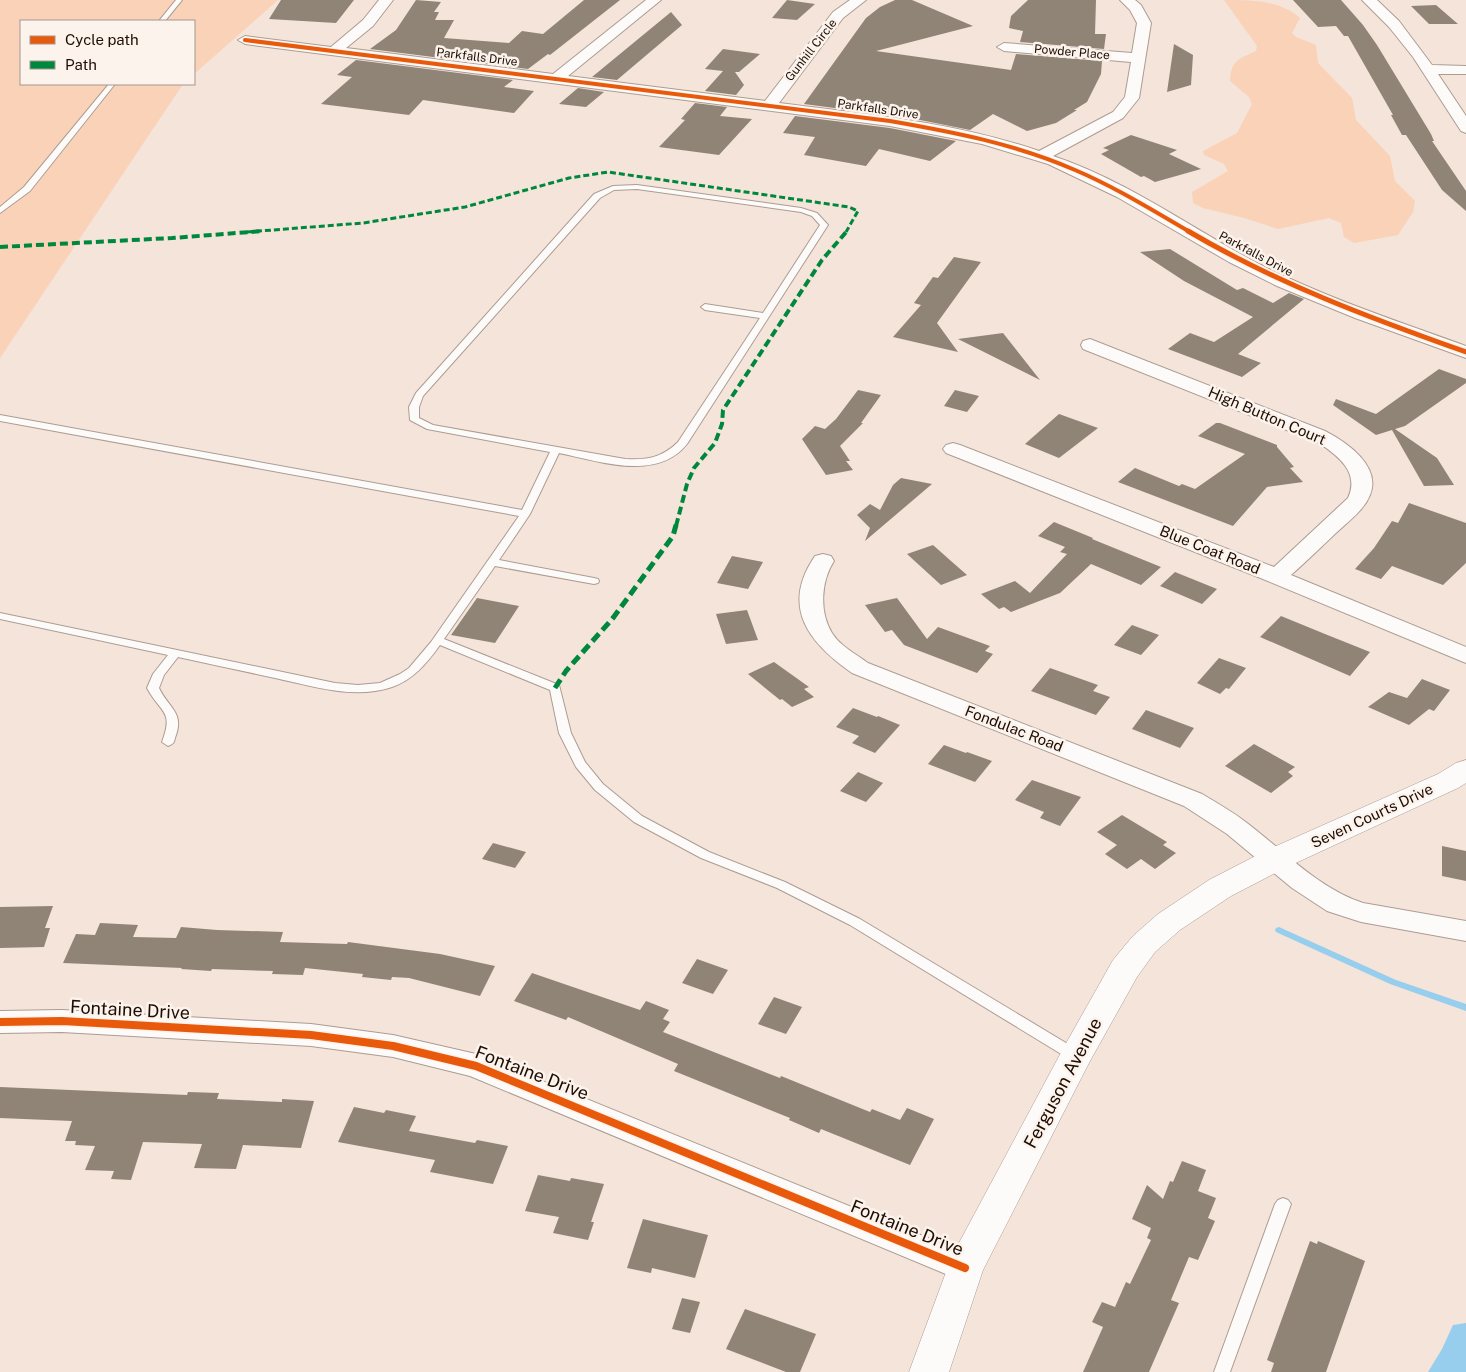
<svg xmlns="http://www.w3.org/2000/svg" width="1466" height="1372" viewBox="0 0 1466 1372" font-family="'Public Sans',sans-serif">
<rect width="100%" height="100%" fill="#f4e4da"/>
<path fill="#f9d2b8" d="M0,0H278L194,74V21H21V84H183L0,358Z
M1224,0C1253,0 1280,0 1300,18L1292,33L1296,37L1316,45L1318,63L1352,98L1356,120L1390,156L1395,181L1415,201L1413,212L1398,235L1354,243L1344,237L1341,223L1329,218L1278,229L1244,218L1203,208L1193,203L1192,192L1228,171L1224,164L1204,155L1203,151L1237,133L1252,104L1249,97L1230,81C1231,60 1239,59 1256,51L1257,46Z"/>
<path fill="#98ceed" d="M1466,1323V1372H1428L1442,1349L1453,1325Z"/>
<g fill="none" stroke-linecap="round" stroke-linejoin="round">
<path fill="#98ceed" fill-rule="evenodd" d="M1279,927L1396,980L1466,1004V1011L1390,984L1276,932L1275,930L1276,928Z"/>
</g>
<path fill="#908477" d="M281,0H354L336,23L269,19Z
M416,0L441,2L434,12H439L435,20H454L444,38L509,43L522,31L543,34L584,0H620L550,55L548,54L528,69L370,49L396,30Z
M787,0L815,4L797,20L772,18Z
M895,0H912L973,26L876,51L1011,70L1016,54L1102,61L1101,74L1087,102L1074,110H1077L1056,123L1027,131L993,114L970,130L910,118L804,104L866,18L880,7Z
M1028,0H1096L1095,34H1106L1104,49L1020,42L1023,31L1009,28L1011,16Z
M1293,0H1341L1363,25L1377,45L1431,134L1434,141H1432L1466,191V211L1442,190L1406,135H1402L1391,115H1393L1348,36H1344L1336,26L1318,27Z
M1436,5L1458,24H1429L1411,6Z
M671,12L682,25L617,80L592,77Z
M1174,44L1193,55L1191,85L1167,92Z
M723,49L760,54L739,72H735L744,85L736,95L705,91L723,71L705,69Z
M356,60L513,80L504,87L534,91L514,113L423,100L409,115L321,104L352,77L337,75Z
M578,88L604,92L586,107L559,104Z
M695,103L727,107L720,116L752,119L719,155L659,147L685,120L681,119Z
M795,116L890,128L956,141L930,161L879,149L866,166L804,155L815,137L783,133Z
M1131,135L1177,150L1169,154L1201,169L1155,182L1144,176L1141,177L1101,154L1109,150L1103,148Z
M1170,249L1237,290L1243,288L1273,303L1289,293L1304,299L1238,354L1261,363L1242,377L1168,349L1190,333L1214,342L1253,317L1184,281L1140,252Z
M954,257L981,262L937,323L958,352L893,337L921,305L914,303L933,277L938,278Z
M1003,333L1040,380L958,339Z
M1439,369L1466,379V383L1405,426L1395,429L1437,458L1454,485L1424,486L1392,430L1376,435L1333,405L1336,399L1376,414Z
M858,390L881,395L861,423H863L840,446L850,461H846L853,470L826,475L802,439L815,426L825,429L836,419Z
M955,390L979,396L967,412L944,406Z
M1059,414L1098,428L1059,458L1025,444Z
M1216,423H1220L1277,445V447L1294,467L1290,468L1303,482L1267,487L1233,526L1118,482L1135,468L1179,486L1182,484L1195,489L1245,454L1198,436Z
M901,478L932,484L865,541L870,528L857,515L870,504L880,510L893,485Z
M1409,503L1466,523V563L1443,585L1392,566L1381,579L1355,569L1374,548L1392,521L1398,523Z
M1054,522L1093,538L1092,539L1161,567L1141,585L1091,564L1060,593L1011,612L1004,607L999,609L981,594L1015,581L1030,593L1067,554L1060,552L1065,547L1038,536Z
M933,545L951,561L967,575L941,585L907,554Z
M732,556L763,562L748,589L717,583Z
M1175,572L1217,589L1202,604L1160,586Z
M477,598L519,606L495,643L451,635Z
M897,598L927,639L938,627L990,646L985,651L993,654L977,673L904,645L892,630L885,632L865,605Z
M747,610L758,640L726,644L716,614Z
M1281,616L1325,634L1370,652L1350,676L1260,637Z
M1132,625L1159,635L1141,655L1114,645Z
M1219,658L1246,668L1229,689L1226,688L1220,694L1197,683Z
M774,662L809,687L804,689L814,697L792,707L782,699L780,700L748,674Z
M1050,668L1098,685L1093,691L1110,697L1096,715L1031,691Z
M1422,679L1450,690L1434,711L1429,709L1409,725L1368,707L1389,692L1407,698Z
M853,708L877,717L878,716L900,725L875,753L852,743L859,736L836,727Z
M1146,710L1194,728L1180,748L1132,729Z
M1254,744L1295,767L1288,772L1293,776L1271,793L1225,766Z
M944,745L966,753L967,752L992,761L975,782L928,764Z
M858,772L883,783L866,802L840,791Z
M1032,780L1081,797L1060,826L1040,818L1044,812L1015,800Z
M1122,815L1167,842L1163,845L1176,853L1155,869L1141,859L1127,869L1105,854L1117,845L1097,832Z
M493,843L526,852L515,868L482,859Z
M1442,846L1466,851V881L1442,876Z
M53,906L45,928H50L44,947L0,948V907Z
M100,923L138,925L133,937L176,938L181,927L217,930L283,932L280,942L347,944L348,942L440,954L495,966L480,996L409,978L392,977L391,980L362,977L363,974L305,968L303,975L272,974L273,971L212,969L211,971L181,969L182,968L63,963L76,934L95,935Z
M697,959L728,970L713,994L682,983Z
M532,973L640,1010L646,1001L669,1010L663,1019L670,1022L663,1032L780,1078L781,1076L870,1112L872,1109L900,1120L907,1108L934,1119L910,1165L821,1129L819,1133L789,1120L790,1118L674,1071L678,1064L568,1017L566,1020L514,1001Z
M774,997L802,1007L786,1034L758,1024Z
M0,1087L187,1095L188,1092L219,1093L217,1099L282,1102V1099L314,1101L301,1148L243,1145L236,1169L194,1168L202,1144L143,1142L131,1180L111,1179L114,1171L85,1170L95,1146L75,1145L76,1141H65L72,1121L0,1118Z
M354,1107L384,1113L386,1110L416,1116L409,1131L475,1143L477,1140L508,1146L493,1184L430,1172L435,1160L338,1142Z
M1182,1161L1206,1170L1198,1191L1216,1198L1208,1218L1215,1221L1198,1260L1189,1257L1171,1300L1179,1303L1149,1372H1083L1103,1327L1092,1322L1102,1302L1115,1307L1126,1282L1130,1284L1151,1240L1147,1238L1151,1228L1132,1219L1147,1185L1163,1199L1170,1181L1173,1182Z
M538,1175L570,1181L571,1178L604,1184L591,1222H594L588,1240L553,1233L559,1217L525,1211Z
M643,1219L708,1235L695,1278L652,1268L651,1273L627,1268Z
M1310,1241L1317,1244L1318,1241L1365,1261L1326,1372H1271L1274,1363L1267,1360Z
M682,1298L700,1302L690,1333L672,1329Z
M745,1309L816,1334L800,1372H786L726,1349Z"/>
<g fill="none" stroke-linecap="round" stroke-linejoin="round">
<g stroke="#ac9c92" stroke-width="2">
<path id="service" d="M176,0H182L165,21H159Z
M109,84H115L30,191L0,213V207L24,187Z
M637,185L801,208L817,213L828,225L687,444C657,482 598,461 559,453L530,514L499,560L594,578L598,579L599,581L598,583L594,584L495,566L444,639L559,685L571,733L585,762L603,784L642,816L709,852L785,882L860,919L1081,1052L1083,1056L1081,1060L1076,1061L1071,1060L850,925L777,888L701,858L634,822L595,790L576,767L559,733L550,690L440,645C427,663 413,680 392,687C354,700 312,686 275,678C243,671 210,664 178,657L164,675L159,688C169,709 185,712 175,738C174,743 173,744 168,746L162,742C174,710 161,714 147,688L153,674L168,655L0,619V613L335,683L358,685L380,683L400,674L409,668L431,642L519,516L0,421V415L522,510L550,452L427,429L410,420L409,407L416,393L594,194L613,186ZM637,189L801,212L812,216L820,225L763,313L705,304L701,307L705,310L760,318L678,442C662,458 647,460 625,459L433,425L419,418V407L423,396L600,198L614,190Z
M1283,1198L1288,1200L1291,1204L1230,1372H1214L1275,1204L1278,1200Z"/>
</g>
<g stroke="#ac9c92" stroke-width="2">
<path id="minor" d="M379,0H393L373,26L346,48L553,74L646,0H661L568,76L765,101L833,12L850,0H866L843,18L779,103C866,114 955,122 1039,151L1113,112L1125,97L1131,62L1004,51L997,47L1004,43L1132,53L1137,23L1130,10L1120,0H1135L1141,5L1151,23L1139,98L1123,118L1053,156C1128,181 1192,229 1261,265C1327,298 1397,321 1466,346V358L1355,318L1277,286L1229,262L1117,197L1048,164L982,144L890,126L245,44L238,40L245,36L331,47L363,20Z
M1362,0H1377L1399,21L1432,65L1466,66V74H1438L1466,116V133L1461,131L1413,57L1389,27Z
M1090,339L1325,431C1346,442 1382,466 1370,495C1364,510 1349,521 1337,532C1322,546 1307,561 1291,575L1466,647V663L1258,577L946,453L943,449L946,445L953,443L960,445L1274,567L1348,498C1360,472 1338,456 1319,443L1083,349L1081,345L1083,341Z
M823,554L831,556L834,561C821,581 819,612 832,633C840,646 856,654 868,663L1202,794C1217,803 1233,812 1247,823C1284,851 1318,888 1363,903L1466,921V941L1361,922L1327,911L1292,888L1227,834L1184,806L852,673C809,643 780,607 815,556Z
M62,1010L311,1024L393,1035L476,1054L977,1258L981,1268L977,1278L965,1282L470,1076L393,1057L311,1046L62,1032L0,1033V1011Z"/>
</g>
<g stroke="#ac9c92" stroke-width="1">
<path id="tertiary" d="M1466,760V783L1458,788L1287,867L1231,896L1180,930L1155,952L1137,977L1090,1061L983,1270L949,1372H909L952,1256L1064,1047L1113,960L1133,936L1158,914L1209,880L1265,851L1438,774L1456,763Z"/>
</g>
<use href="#service" fill="#fdfbf9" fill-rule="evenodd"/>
<use href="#minor" fill="#fdfbf9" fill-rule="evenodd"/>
<use href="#tertiary" fill="#fdfbf9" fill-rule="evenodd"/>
<path stroke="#00873e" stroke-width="3" stroke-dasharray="6 3" stroke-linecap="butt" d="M247,232L363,223L465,207L569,178L608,172L849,207L858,211L846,232"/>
<path stroke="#00873e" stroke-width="4" stroke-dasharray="8 4" stroke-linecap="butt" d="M0,247L172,238L263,231
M676,526L687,484L694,468L715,443L722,424L723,410L822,260L847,231"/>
<path stroke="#00873e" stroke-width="5" stroke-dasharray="10 5" stroke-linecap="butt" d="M555,688L566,671L613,618L673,536L676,525"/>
<g stroke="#fcf3ec" stroke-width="5.5">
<path id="cycleway-far2" d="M245,40L890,121C953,132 1016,144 1075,170C1115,187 1152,210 1190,232"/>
</g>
<g stroke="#fcf3ec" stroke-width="8">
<path id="cycleway-far1" d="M1188,231C1276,283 1370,318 1466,352"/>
</g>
<g stroke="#fcf3ec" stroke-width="11">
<path id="cycleway" d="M0,1022L62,1021L311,1035L393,1046L476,1066L965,1268"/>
</g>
<use href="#cycleway-far2" stroke="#e8590c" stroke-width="4"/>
<use href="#cycleway-far1" stroke="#e8590c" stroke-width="5"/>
<use href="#cycleway" stroke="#e8590c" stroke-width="8"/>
</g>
<g text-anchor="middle" stroke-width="5" stroke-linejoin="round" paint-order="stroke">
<g font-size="12" fill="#1d0d04" stroke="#fcf3ec">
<text transform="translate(811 50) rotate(-52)" y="4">Gunhill Circle</text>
<text transform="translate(1072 52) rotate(5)" y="4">Powder Place</text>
<text transform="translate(477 57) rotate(7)" y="4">Parkfalls Drive</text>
<text transform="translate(878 109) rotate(8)" y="4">Parkfalls Drive</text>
<text transform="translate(1256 254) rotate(28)" y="4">Parkfalls Drive</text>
</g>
<g font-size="15" fill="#1d0d04" stroke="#fcf3ec">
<text transform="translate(1267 416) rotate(23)" y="5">High Button Court</text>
<text transform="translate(1210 550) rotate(22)" y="5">Blue Coat Road</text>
<text transform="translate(1014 729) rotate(21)" y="5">Fondulac Road</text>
<text transform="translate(1372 816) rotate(-25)" y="5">Seven Courts Drive</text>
</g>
<g font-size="18" fill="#1d0d04" stroke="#fcf3ec">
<text transform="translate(130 1010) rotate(3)" y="6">Fontaine Drive</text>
<text transform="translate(532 1073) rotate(21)" y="6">Fontaine Drive</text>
<text transform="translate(1063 1083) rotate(-62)" y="6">Ferguson Avenue</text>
<text transform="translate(907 1228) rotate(22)" y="6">Fontaine Drive</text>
</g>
</g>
<rect x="20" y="20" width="175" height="65" fill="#fcf3ec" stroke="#a3978f"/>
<rect x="30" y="36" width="25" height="8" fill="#e8590c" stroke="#a3978f"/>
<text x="65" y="45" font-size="15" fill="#1d0d04">Cycle path</text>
<rect x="30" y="61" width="25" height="8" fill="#00873e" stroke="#a3978f"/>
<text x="65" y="70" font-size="15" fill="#1d0d04">Path</text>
</svg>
